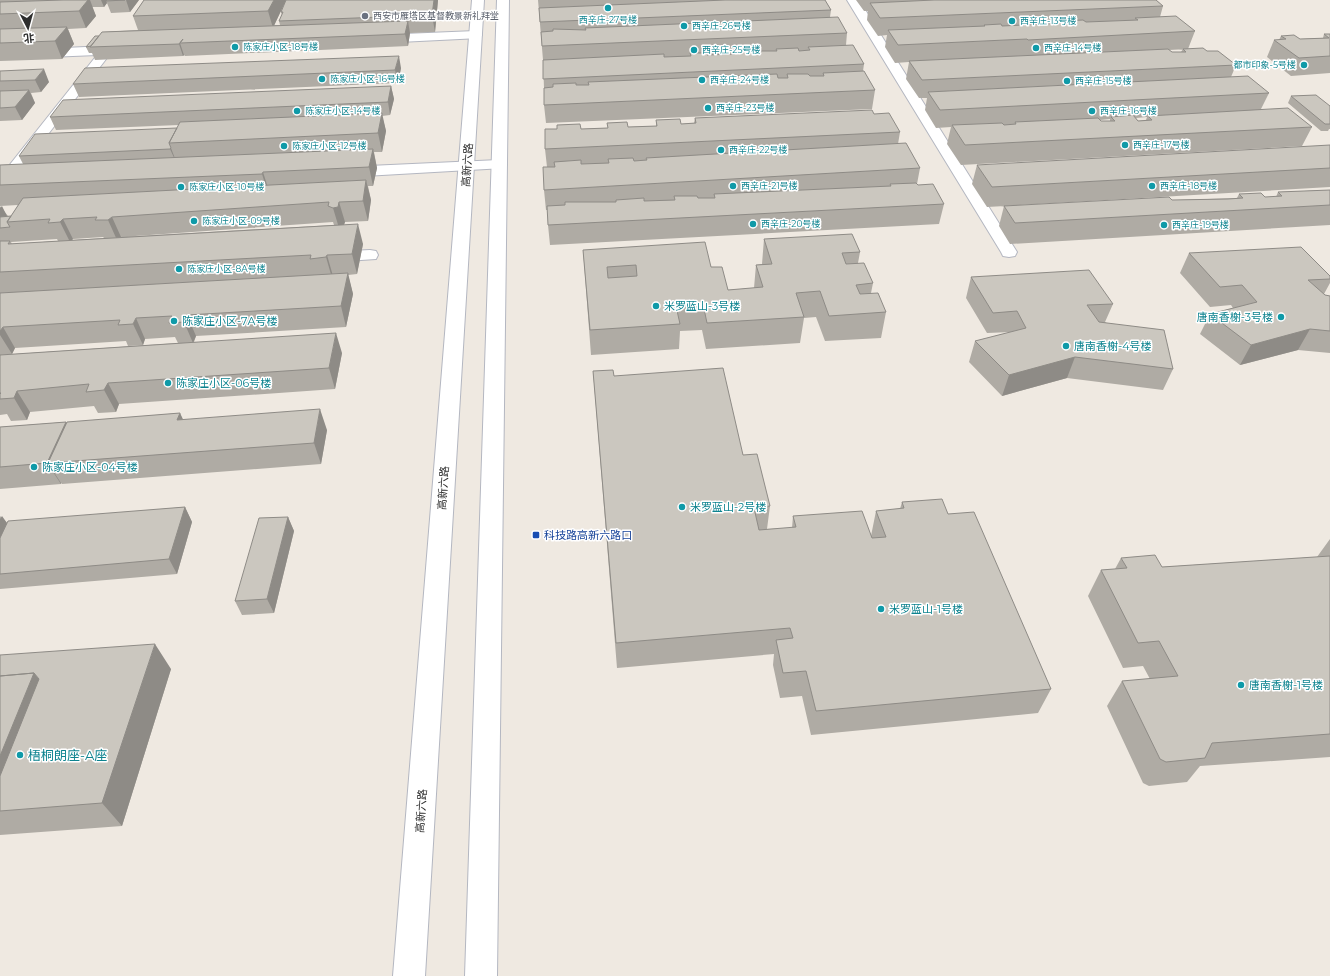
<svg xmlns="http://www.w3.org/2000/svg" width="1330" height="976" viewBox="0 0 1330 976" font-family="Montserrat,'Noto Sans SC',sans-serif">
<rect width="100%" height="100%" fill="#efe9e1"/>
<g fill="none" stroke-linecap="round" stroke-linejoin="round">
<g stroke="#b4b7c1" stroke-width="2">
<path id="street" d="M847,0H859L1017,252L1015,256L1009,257L1003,256L1001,252Z
M476,31L480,32L482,35L480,38L379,43L373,39L379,35Z
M107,46H117L123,50L121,53L110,54L5,190L0,192V177L97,55L0,59V51Z
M499,160L504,162L507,165L504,168L347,177L342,175L339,172L342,169L347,167Z
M370,250L376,251L378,255L376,259L331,262L325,261L322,257L325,253L331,252Z"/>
</g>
<g stroke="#b4b7c1" stroke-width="2">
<path id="secondary" d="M472,0H484L425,976H393Z
M497,0H509L497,976H465Z"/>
</g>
<use href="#street" fill="#fff" fill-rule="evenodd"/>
<use href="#secondary" fill="#fff" fill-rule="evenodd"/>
</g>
<path fill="#afaba4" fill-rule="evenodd" d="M0,0H139L130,12L111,13L107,3L104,7H92L96,16L86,28L68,29L74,44L62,59L0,61Z
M144,0H438L435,32L410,33L408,46L185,56L184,55L183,56L95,60L92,53H89L86,47L95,36H99L102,32L138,30L133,16ZM286,1L281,12L282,15L279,21L280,25H274Z
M538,0H825L831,10L830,17L847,33L846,45L864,64L863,71L875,90L872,109L546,123L544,105V88L543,60Z
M856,0H1156L1163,6L1160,17L1195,31L1188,49L1169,50L1172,52H1181L1183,49L1207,51L1236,65L1231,77L1269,93L1261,109L1312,127L1302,146L961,165L947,144L951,127L936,128L925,110L927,98H919L906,79L909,62L895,63L885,47L887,35L878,36L867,20L868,11H864ZM1147,117L1146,120L1138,121L1136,118ZM1110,119V121H1101L1100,120Z
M1324,34H1330V73L1291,76L1267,57L1274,40H1279L1281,36L1300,39L1323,38Z
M401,68L398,83L79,97L73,84Z
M0,71L49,82L41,92L31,93L35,103L22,120L0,121Z
M391,86L394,99L390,115L382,116L386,131L382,152H374L377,168L373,186H368L371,200L368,221L345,222L344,225L363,244L357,274L348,275L353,294L346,327L196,336L194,342L342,353L335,389L119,404L116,412L98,413L94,406L30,412L27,420L11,421L7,414L0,415V355L178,343L175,337L145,339L143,345L128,346L126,341L15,348L12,354L0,355V206L8,216H11L18,205L0,206V165L23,164L19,156L177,128L179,125L56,130L50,117ZM333,222L334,225L120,237H121ZM103,237L104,238L72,240L73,239ZM57,239L58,241L12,244L11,242Z
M1291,96L1330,106V129H1329L1328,131H1321L1288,103Z
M874,114L900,132L898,144L920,168L917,184L918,185L944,204L939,224L550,245L548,225V210H546L544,190L547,167L545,149L581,129L608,128L607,123L628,127L656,126V120L681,124L694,123L695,118Z
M977,165L1330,168V187L987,207L972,184Z
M1330,190V225L1010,244L999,226L1004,206L1237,198L1239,194L1265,197H1276L1278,192Z
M764,239L860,252L858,263L873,283L871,293L886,312L881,338L825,341L816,317L804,318L800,343L706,349L702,330L680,331L679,349L591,355L583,250L711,267L728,290L754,288L756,265L762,264Z
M1189,253L1330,276V283L1324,294L1325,295L1330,296V353L1298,350L1240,365L1200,334L1210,314L1233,308L1231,305L1210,307L1180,273Z
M971,277L1113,304L1105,322L1173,369L1163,390L1067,378L1002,396L969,362L975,341L1011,332L987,333L966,298Z
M593,371L614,376L743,455L770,506L767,529L792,528L793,516L871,536L876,511L900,509L902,502L948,514L1051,689L1038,713L811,735L802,696L780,698L773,665L774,654L617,668Z
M180,413L182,419L327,430L321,464L62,484L61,483V484L0,489V427L66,422L67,423Z
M185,507L192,522L177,574L0,589V516L7,523Z
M288,517L294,531L274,613L242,615L235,601Z
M1330,539V757L1200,766L1187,782L1149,786L1143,783L1107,706L1122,681L1150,679L1143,666L1123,668L1088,596L1101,570L1115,569L1121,558L1162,567L1317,557Z
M0,655L171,669L122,826L0,835Z"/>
<path fill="#8e8b86" d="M88,0H90L96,16L86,28L79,11Z
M101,0H109L106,1L107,3L104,7Z
M126,0H139L130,12Z
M274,0H286L273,28L268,11Z
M434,0H438L435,32L432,15Z
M408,21L410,33L408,46L405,34Z
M67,27L74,44L62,59L55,41Z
M183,39L180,43L184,55L183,56L179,44Z
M399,56L401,68L398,83L395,70Z
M44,69L49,82L41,92L35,80Z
M391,86L394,99L390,115L388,102Z
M29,90L35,103L22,120L15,107Z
M382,113L386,131L382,152L378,133Z
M171,148L176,161V162L170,149Z
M373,149L377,168L373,186L369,167Z
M263,172L269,191L268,193L262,174Z
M366,180L371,200L368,221L363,201Z
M339,202L345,222L343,227L339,228L333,208Z
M2,206L9,220L0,228V208Z
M112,217L121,237L117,240L108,220Z
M63,219L73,239L70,242L60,222Z
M358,224L363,244L357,274L352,254Z
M327,255L333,276L332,278L326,257Z
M348,273L353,294L346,327L341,306Z
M187,315L196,336L193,343L184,322Z
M136,318L145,339L143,345L133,324Z
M3,327L15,348L12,354L0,335V331Z
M1310,329L1298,350L1240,365L1251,345Z
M336,333L342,353L335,389L329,368Z
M1075,357L1067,378L1002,396L1009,375Z
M108,383L119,404L116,412L104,390Z
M17,391L30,412L27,420L14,398Z
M320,409L327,430L321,464L314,443Z
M180,413L190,434L177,420Z
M66,422L78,443L48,463L61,483V484L47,463Z
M185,507L192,522L177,574L169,559Z
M2,516L17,537L0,574V519Z
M288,517L294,531L274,613L267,599Z
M155,644L171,669L122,826L102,803Z
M34,673L59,704L0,779V756Z"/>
<path fill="#cbc7bf" stroke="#8e8b86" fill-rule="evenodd" d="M63,0H88L79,11L0,14V2Z
M107,0H125L106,1Z
M144,0H274L268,11L133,16Z
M286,0H434L432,15L279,21L283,12H281Z
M725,0H825L831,10L540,22L539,8Z
M934,0H1156L1163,6L880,18L870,3Z
M1176,16L1195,31L1028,40L1027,39L898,45L888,30L985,26L984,25L1001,24L1002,26L1066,23L1064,21L1083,20L1086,22L1138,20L1135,18Z
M838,17L847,33L542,46L541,32L553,31V29L586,30L585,28Z
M408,21L405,34L180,43L183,39L179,44L90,47L102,32Z
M67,27L55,41L0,43V29Z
M1324,34H1330V56L1299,58L1274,40L1286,39L1281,36L1294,35L1300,39L1329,38Z
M95,36H99L91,46L86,47Z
M853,45L864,64L543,79V60L664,54V57L691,56L690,53H706L707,55L735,54L734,51H777L776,49L798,48L799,51L810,50L808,47Z
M1203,48L1207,51H1218L1236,65L922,80L909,61L1168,49L1172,52H1186L1183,49Z
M399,56L395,70L73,84L85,68Z
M44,69L35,80L0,81V71Z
M864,71L875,90L544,105V88L553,87V84L576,83V85H589L588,82L777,74L778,78H788L787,74H808L810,76H824L823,73Z
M1248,76L1269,93L940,110L928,92Z
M391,86L388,102L50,117L63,100Z
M29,90L15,107L0,108V91Z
M1316,95L1330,106V124H1325L1291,96Z
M1288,108L1312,127L965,145L952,125L1002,123L1004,125L1016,124L1015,122L1098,118L1101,121H1115L1111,117L1133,115L1138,121L1152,120L1148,116Z
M872,110L874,114L889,113L900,132L545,149V129H557V125L580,124L581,129L608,128L607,123L627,122L628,127L657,126L656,120L680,119L681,124L696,123L695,118Z
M382,113L378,133L169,143L180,122Z
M177,128L169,143L171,148L170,149L19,156L35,134Z
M906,143L920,168L544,190L543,167H555L554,162L581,160V164L609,163L608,159L633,158L634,161L647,160L646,158Z
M1330,145V168L992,187L977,165Z
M373,149L369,167L263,172L262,174L0,185V165Z
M366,180L363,201L339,202L338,207L333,208L328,206L329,202L112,217L108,220H95L97,217L63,219L60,222L48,223L50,219L7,222L23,198Z
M916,183L918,185L933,184L944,204L548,225L547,206L565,205V202H616V200L644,198V201L675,200L674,196H697L698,198H715L714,194L891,186L890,184Z
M1330,190V205L1015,223L1004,206L1169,197L1172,200L1228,199L1243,198L1239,194L1261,193L1265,197L1282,196L1278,192Z
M11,216L7,222L10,227L0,228V217Z
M358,224L352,254L327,255L326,257L310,259L311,255L0,272V241H10L8,244Z
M852,234L860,252L842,253L846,264L864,263L873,283L856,285L860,294L878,293L886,312L829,316L820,291L796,293L804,317L707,323L703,304L676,306L680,324L590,330L583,250L705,242L711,267H722L728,290L763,287L756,265L772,264L764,239ZM636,265L637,276L608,278L607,267Z
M1301,247L1330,276V279L1308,280L1325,295L1330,296V331L1310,329L1251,345L1210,314L1257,302L1242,285L1220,287L1189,253Z
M1089,270L1113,304L1087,305L1099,322L1164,330L1173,369L1075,357L1009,375L975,341L1026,328L1017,311L993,313L971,277Z
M348,273L341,306L187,315L184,322L169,323L172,316L136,318L133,324L118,325L120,320L3,327L0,331V293Z
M336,333L329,368L108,383L104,390L86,392L89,384L17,391L14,398L0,399V394L1,393H0V355Z
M723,368L743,455L757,454L770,506L754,508L759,530L796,527L793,516L862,511L872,538L886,537L876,511L904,508L902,502L942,499L948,514L974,512L1051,689L816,711L806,671L783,673L776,640L793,638L790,628L616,643L593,371L613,370L614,376Z
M320,409L314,443L48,463L67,422L180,413L177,420Z
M66,422L47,463L0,467V427Z
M185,507L169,559L0,574V538L8,521Z
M288,517L267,599L235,601L259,518Z
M1155,555L1162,567L1330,556V734L1212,743L1205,758L1166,762L1160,759L1122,681L1178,676L1159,641L1138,643L1101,570L1127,568L1121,558Z
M155,644L102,803L0,811V776L39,679L34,673L0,676V655Z
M34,673L0,756V676Z"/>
<g fill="#0f9aa8" stroke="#fff" stroke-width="1.5">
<circle cx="608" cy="8" r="4"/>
<circle cx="1012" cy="21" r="4"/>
<circle cx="684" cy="26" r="4"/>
<circle cx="235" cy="47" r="4"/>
<circle cx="1036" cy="48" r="4"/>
<circle cx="694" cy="50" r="4"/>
<circle cx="1304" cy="65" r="4"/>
<circle cx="322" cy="79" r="4"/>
<circle cx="702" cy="80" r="4"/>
<circle cx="1067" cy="81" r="4"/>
<circle cx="708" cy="108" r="4"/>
<circle cx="297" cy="111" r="4"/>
<circle cx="1092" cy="111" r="4"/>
<circle cx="1125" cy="145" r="4"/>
<circle cx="284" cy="146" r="4"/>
<circle cx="721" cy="150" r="4"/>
<circle cx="733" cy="186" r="4"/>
<circle cx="1152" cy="186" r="4"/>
<circle cx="181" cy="187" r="4"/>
<circle cx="194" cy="221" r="4"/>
<circle cx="753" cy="224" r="4"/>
<circle cx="1164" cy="225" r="4"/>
<circle cx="179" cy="269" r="4"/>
<circle cx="656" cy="306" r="4"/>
<circle cx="1281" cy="317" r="4"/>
<circle cx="174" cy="321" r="4"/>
<circle cx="1066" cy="346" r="4"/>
<circle cx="168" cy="383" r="4"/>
<circle cx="34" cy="467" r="4"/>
<circle cx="682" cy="507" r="4"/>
<circle cx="881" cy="609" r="4"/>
<circle cx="1241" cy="685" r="4"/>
<circle cx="20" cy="755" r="4"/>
</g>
<circle fill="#6b7280" stroke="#fff" stroke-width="1.5" cx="365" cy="16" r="4"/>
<rect fill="#1a4fb4" stroke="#fff" stroke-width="1.5" x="532" y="531" width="8" height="8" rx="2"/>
<g text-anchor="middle" stroke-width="3" stroke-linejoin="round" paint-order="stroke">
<g font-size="9" fill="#5b616d" stroke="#fff" text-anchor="start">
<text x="373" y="19">西安市雁塔区基督教景新礼拜堂</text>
</g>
<g font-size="9" fill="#0d838f" stroke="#fff" text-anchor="start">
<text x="608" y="23" text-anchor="middle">西辛庄-27号楼</text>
<text x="1020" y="24">西辛庄-13号楼</text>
<text x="692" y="29">西辛庄-26号楼</text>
<text x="243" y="50">陈家庄小区-18号楼</text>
<text x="1044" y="51">西辛庄-14号楼</text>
<text x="702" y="53">西辛庄-25号楼</text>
<text x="1296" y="68" text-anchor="end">都市印象-5号楼</text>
<text x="330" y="82">陈家庄小区-16号楼</text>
<text x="710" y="83">西辛庄-24号楼</text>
<text x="1075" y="84">西辛庄-15号楼</text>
<text x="716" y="111">西辛庄-23号楼</text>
<text x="305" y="114">陈家庄小区-14号楼</text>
<text x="1100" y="114">西辛庄-16号楼</text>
<text x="1133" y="148">西辛庄-17号楼</text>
<text x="292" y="149">陈家庄小区-12号楼</text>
<text x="729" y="153">西辛庄-22号楼</text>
<text x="741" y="189">西辛庄-21号楼</text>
<text x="1160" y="189">西辛庄-18号楼</text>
<text x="189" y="190">陈家庄小区-10号楼</text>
<text x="202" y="224">陈家庄小区-09号楼</text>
<text x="761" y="227">西辛庄-20号楼</text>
<text x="1172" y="228">西辛庄-19号楼</text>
<text x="187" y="272">陈家庄小区-8A号楼</text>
</g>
<g font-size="11" fill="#2e2e2e" stroke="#fff">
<text transform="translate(467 165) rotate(-86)" y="4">高新六路</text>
<text transform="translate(443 488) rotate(-86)" y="4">高新六路</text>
<text transform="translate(421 811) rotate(-86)" y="4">高新六路</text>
</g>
<g font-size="11" fill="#0d838f" stroke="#fff" text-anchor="start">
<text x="664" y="310">米罗蓝山-3号楼</text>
<text x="1273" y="321" text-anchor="end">唐南香榭-3号楼</text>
<text x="182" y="325">陈家庄小区-7A号楼</text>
<text x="1074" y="350">唐南香榭-4号楼</text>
<text x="176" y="387">陈家庄小区-06号楼</text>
<text x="42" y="471">陈家庄小区-04号楼</text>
<text x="690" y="511">米罗蓝山-2号楼</text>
<text x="889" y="613">米罗蓝山-1号楼</text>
<text x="1249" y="689">唐南香榭-1号楼</text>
</g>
<g font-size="11" fill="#164399" stroke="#fff" text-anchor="start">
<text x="544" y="539">科技路高新六路口</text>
</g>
<g font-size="13" fill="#0d838f" stroke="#fff" text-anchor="start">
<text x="28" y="760">梧桐朗座-A座</text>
</g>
</g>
<g transform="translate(28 28) rotate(174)" stroke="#ffffff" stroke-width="3" paint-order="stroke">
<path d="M0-3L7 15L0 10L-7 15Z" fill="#2e2e2e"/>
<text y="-6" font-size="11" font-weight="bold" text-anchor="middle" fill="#2e2e2e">北</text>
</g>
</svg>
